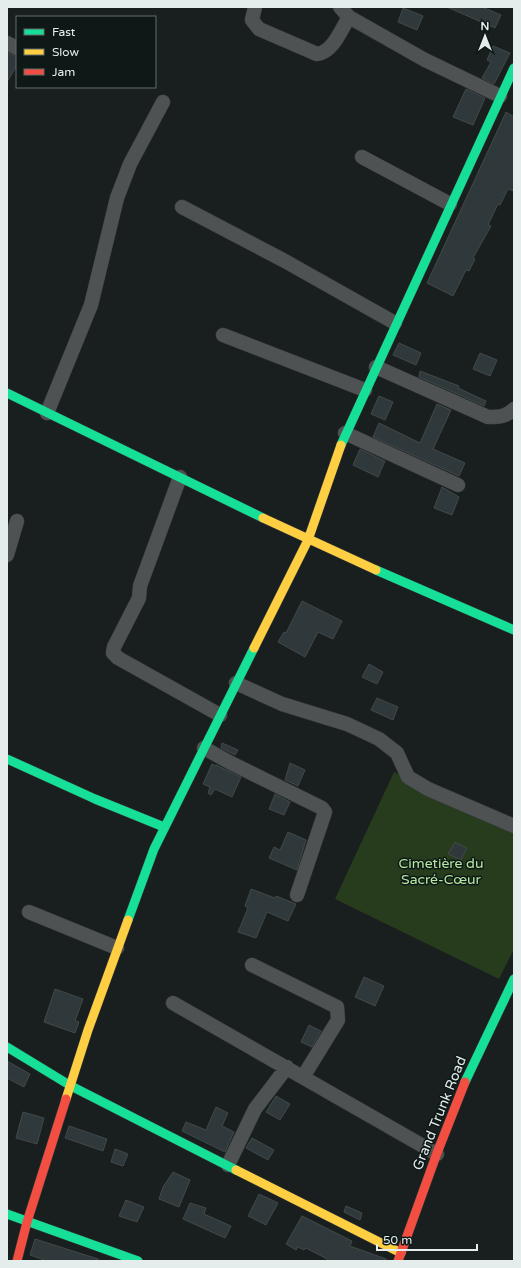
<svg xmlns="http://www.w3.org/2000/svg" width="521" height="1268" viewBox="0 0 521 1268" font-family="'Varela Round',sans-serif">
<rect width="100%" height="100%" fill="#191e1e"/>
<path fill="#263c1d" d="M394,772L514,826V949L499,979L335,899Z"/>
<path fill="#2f393b" stroke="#434848" d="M447,7H482L501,15L495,28Z
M403,8L423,16L417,30L398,22Z
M493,46L510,53L494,84L482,78L491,62L487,60Z
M7,52L17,57V65L7,82Z
M466,89L485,98L473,125L453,117Z
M506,112L514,117V191L508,189L500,205L498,204L488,225L491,226L473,258L475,259L469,271L466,270L453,296L427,283Z
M399,343L421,353L416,365L393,355Z
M480,353L497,360L490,376L473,369Z
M420,371L459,386L458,388L486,401L484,406L419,377Z
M379,396L393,402L385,420L371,414Z
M437,404L451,410L433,449L465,463L459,476L373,437L379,423L420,443Z
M360,449L385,461L378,477L353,465Z
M442,487L459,497L452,515L434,508Z
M302,601L342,621L333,639L318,632L305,657L278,642L284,632L286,633Z
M369,664L383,672L377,684L362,677Z
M377,698L398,707L393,720L371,710Z
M222,743L238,750L235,755L221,748Z
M290,763L305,770L298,786L285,780Z
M212,764L216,766V765L241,777L232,797L215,789L211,795L208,793L210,787L203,784Z
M275,794L290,802L284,815L269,809Z
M288,832L306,840L297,870L269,858L274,847L280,850Z
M455,842L467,848L461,860L448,854Z
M251,889L275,898L276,896L296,904L288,921L267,912L256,938L238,932L248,908L245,906Z
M364,977L384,986L375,1006L355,997Z
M55,989L83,999L75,1021L79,1022L75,1033L44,1022Z
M309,1025L321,1031L312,1047L301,1042Z
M7,1061L30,1074L24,1087L7,1078Z
M276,1096L290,1104L280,1120L266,1112Z
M216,1107L228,1113L222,1126L234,1132L225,1152L182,1131L186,1122L206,1130Z
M23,1112L44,1118L37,1144L16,1138Z
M69,1126L107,1139L103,1151L65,1138Z
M252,1138L274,1150L268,1160L246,1148Z
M115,1149L128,1154L123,1166L111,1162Z
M173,1172L190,1180L179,1207L159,1199L163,1187Z
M259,1194L278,1203L266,1225L248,1216Z
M126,1200L144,1207L137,1222L119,1216Z
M190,1203L206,1208L204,1214L231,1226L225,1238L183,1219Z
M346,1206L362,1213L360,1220L344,1212Z
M302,1216L352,1241L350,1246L386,1259V1261H331L306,1248L304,1250L298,1247L296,1250L286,1244Z
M35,1239L98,1259V1261H47L30,1255Z"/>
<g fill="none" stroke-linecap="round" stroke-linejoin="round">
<g stroke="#353939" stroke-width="15">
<path id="street" d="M255,7L252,20L259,29L317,54C333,52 341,30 349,17
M340,7L349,17L425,60L500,96
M7,43L17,48
M362,157L450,204
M182,207L283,260L395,323
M223,335L365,390
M376,367L488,417C499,417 506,417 514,409
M47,413L91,305L117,198L130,164L163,102
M345,433L458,485
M180,477L140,586L139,598L114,647L113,653L118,658L220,715
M7,555L17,521
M236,683L282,704L347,724L379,739L397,753L408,777L428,789L514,826
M204,748L231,763L322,808L325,812L297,895
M29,912L117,948
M252,965L337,1007L338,1020L303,1077
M173,1003L437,1154
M228,1165L255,1109L287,1067"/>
</g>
<g stroke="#353939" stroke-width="10">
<path id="fast" d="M7,393L263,518
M341,445L514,68
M376,570L514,630
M7,759L95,799L164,827
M128,920L154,849L254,648
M7,1047L71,1086L236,1170
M465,1082L514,979
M7,1214L138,1261"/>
</g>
<g stroke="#353939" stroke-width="10">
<path id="slow" d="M263,518L376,570
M254,648L308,540L341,445
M66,1099L88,1030L128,920
M236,1170L401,1253"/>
</g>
<g stroke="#353939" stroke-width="10">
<path id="jam" d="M17,1261L27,1222L66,1099
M398,1261L437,1153L465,1082"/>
</g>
<use href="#street" stroke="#4e5252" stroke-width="14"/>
<use href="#fast" stroke="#16e098" stroke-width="9"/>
<use href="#slow" stroke="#ffcf43" stroke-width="9"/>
<use href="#jam" stroke="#f24e42" stroke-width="9"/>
</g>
<g text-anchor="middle" stroke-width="3" stroke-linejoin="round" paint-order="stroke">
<g font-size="14" fill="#b6e9a0" stroke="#0d1817">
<text x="441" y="868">Cimetière du<tspan x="441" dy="16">Sacré-Cœur</tspan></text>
</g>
<g font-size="14" fill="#e5edec" stroke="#0d1817">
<text transform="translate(439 1113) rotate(-68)" y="5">Grand Trunk Road</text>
</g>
</g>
<rect width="521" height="1268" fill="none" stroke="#e5edec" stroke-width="16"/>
<rect x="16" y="16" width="140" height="72" fill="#0d1817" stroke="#636d6c"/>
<rect x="24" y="29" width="20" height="6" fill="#16e098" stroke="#636d6c"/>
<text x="52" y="36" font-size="12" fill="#e5edec">Fast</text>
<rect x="24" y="49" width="20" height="6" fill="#ffcf43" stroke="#636d6c"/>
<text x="52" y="56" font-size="12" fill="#e5edec">Slow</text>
<rect x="24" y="69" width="20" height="6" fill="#f24e42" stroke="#636d6c"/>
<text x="52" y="76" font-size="12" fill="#e5edec">Jam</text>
<g transform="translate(485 36)" stroke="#0d1817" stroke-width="3" paint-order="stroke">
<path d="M0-3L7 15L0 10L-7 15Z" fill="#e5edec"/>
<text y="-6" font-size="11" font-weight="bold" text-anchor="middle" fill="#e5edec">N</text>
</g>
<path d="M377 1244v6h100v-6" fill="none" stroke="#e5edec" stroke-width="2"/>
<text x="383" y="1244" font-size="12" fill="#e5edec" stroke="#0d1817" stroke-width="3" paint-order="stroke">50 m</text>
</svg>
